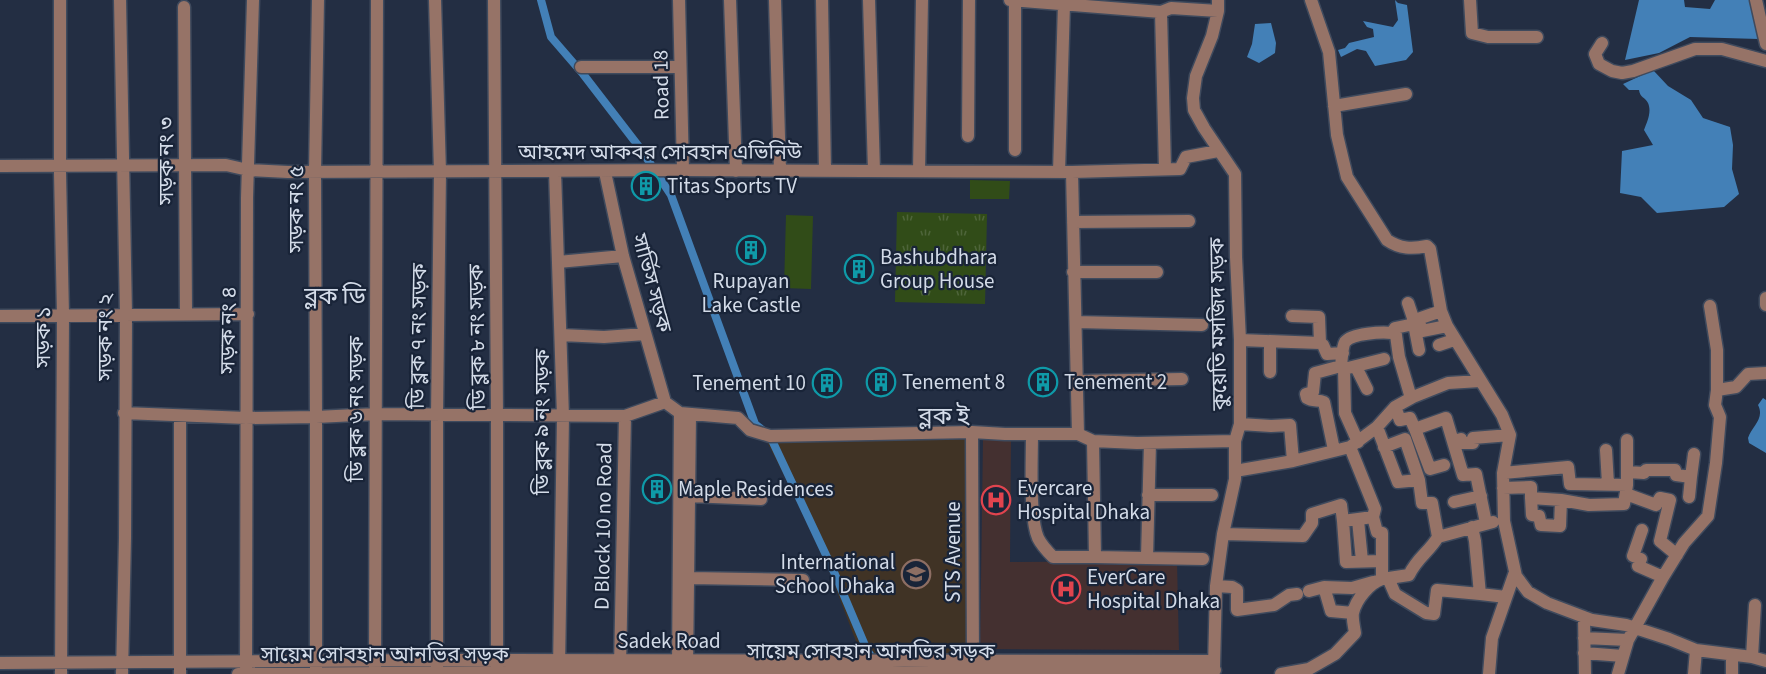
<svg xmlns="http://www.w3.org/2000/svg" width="1766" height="674" viewBox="0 0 1766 674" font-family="'Source Sans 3','Noto Sans Bengali',sans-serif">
<defs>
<pattern id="grass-tufts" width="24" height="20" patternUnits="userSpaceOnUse" patternTransform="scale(1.5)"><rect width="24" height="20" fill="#314c18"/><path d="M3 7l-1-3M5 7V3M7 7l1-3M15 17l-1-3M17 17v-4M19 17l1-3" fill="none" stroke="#4e653a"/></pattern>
</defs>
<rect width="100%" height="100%" fill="#232e43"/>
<path fill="#403325" d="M972,432L970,669L874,672L860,652L817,539L764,436Z"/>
<path fill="#443030" d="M983,439H1011L1010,562L1177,561L1179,650L980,649Z"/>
<path fill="url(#grass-tufts)" d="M897,212L987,214L985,304L895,302Z"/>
<path fill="#314c18" d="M970,180L1010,181L1009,199H970Z
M786,215L813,216L811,289L784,288Z"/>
<path fill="#4380b7" d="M1395,0L1398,3L1407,5L1413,52L1406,60L1375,66L1366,51L1357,49L1341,57L1338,50L1345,48L1349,43L1374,37L1373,29L1367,27L1363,21L1393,27L1398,20Z
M1639,0H1684L1685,7L1710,9L1715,0H1753L1759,39L1690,37L1659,53L1625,60Z
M1271,23L1276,43L1275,53L1259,63L1247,57L1252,44L1255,24Z
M1653,70L1668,86L1691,100L1703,118L1730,127L1733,145L1732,169L1739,194L1724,207L1657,213L1641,197L1620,193L1622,151L1653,145L1644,130C1647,122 1652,112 1648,103C1645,97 1640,98 1639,90H1629L1623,84Z
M1763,398L1766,400V453L1749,443L1748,438C1752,426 1765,419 1758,405Z"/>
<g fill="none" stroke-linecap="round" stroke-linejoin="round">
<path stroke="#4380b7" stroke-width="8" d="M541,0L551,37L583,74L640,148L671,195L755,424L770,436L834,572L867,650L875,662"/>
<g stroke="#3f4a5d" stroke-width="15">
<path id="minor" d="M60,0V173L63,315L61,674
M120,0L126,314L125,538L122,674
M435,0L440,172L437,415V668
M494,0L497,416V668
M679,0L683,170
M730,0L736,171
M775,0L780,171
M822,0L825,171
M869,0L874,171
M1010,0L1161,12L1171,8L1218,11
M1311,0L1329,52L1337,135L1347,177L1387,240C1400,249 1412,249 1427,246L1430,249L1441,311L1447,326L1502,415L1510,435L1503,473L1504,521L1516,576L1528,592L1547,603L1592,620L1626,625L1669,639L1696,650L1752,657L1766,661
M1470,0L1472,33L1488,37H1537
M1756,0L1766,44
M184,7L186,314
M1161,12L1165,169
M1602,43L1595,54L1599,64L1612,71L1622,73L1633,71L1695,49H1722L1766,61
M581,67H680
M1334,106L1406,94
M968,136L969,0
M1015,150V0
M0,166L226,165L248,170L288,172L683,170L1072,172L1180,169L1186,157L1218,151
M555,171L563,417L559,668
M919,171L922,0
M605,172L623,256L665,402
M1059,172L1064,4
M1072,172L1078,434
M1073,222L1189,221
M558,262L623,256
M1073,272H1157
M1766,298V305
M1408,303L1413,318L1418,319L1422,331L1447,326
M1710,306L1717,350V390
M0,316L248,314
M1292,316L1319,317L1320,343
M1418,319L1441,311
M1076,322L1202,325
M561,335L604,337L645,334
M1240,340L1320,343L1323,345L1327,354L1343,353
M1439,345L1454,340
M1356,367L1367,389
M1344,369L1384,359
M1270,372V341
M1077,381L1182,379
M1411,398L1399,357L1395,328L1414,324L1419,350
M1395,407L1400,420L1410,418L1415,429L1446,418L1463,475L1476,474L1486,523
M124,413L246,418L316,417L315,172L318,0
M1240,424L1271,426L1290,425L1293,461
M1377,427L1398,482L1419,480L1422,503H1432L1438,537
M1415,429L1430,469L1444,465
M972,432L973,665
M1032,434C1032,460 1029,517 1038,538C1042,546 1047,551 1053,557H1095
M1093,441L1095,557L1147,558L1150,443
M1453,441L1461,439L1462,443H1473V438L1510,435
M1358,442L1345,413L1344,369L1341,366C1342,359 1342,347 1345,342C1352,333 1382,332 1392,333L1395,328
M1384,447L1405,439L1419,480
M1334,450L1324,402C1318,399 1313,402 1307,398L1306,394L1313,392L1315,373L1341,366
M1606,450L1608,484
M1235,471L1293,461L1350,447L1377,427L1395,407L1413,397L1448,383L1480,381
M1628,472L1644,473L1646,470H1675L1676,475L1691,477L1689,497
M1503,473L1568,467L1570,484L1627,485V440
M1691,477L1694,454
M1503,488L1531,487V498L1561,500
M1626,494L1656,505L1660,498L1670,500L1660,541L1677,555
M1148,495H1212
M689,496L761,499
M1531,498L1532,515L1539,516L1541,525L1560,526L1561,500L1589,505L1624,504L1627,485
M1454,502L1481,496
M1358,520L1362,561
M1343,521L1346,562L1382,561
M1472,527L1475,541L1480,594L1506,597
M1642,530L1633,556L1641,559L1638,566L1663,577
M1223,534L1303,536L1312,523V514L1341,505L1343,521L1373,517
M1147,558L1203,559
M689,578L803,580
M1388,578L1395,594L1426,613L1434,614L1437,590L1480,594
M1382,579L1409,575C1417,558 1429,552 1438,537L1493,522
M1216,586L1232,587L1237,590V610L1274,605L1289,595L1297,594
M1324,587L1352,588L1373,582
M1309,591L1324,587L1331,611L1353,613
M1584,617L1585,674
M1584,638L1628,640
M1584,653L1623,656
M1732,655V674
M1752,657L1755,605
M0,663L437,660L1213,661
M246,667L247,198L253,0
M620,667L625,416
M678,667L680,413
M1214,667L1216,586L1223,534L1235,479V441L1240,424V340L1236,257L1235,174L1204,128L1194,110L1193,98L1196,76L1212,36L1218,11V0
M375,668L377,0
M687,668L690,415
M180,674V416
M238,674L753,670L904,673L1215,670
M316,674V417L376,414L625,416L665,402L680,413L738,418L750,430L770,436L972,432L1005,434H1078L1093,441L1137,443L1235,441
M1281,674L1309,669L1335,654L1355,633C1354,626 1352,619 1353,613C1356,599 1370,583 1382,579V533L1377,532L1373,517L1375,509L1350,447
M1489,674L1492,638L1515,572
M1618,674L1628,640L1663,577L1684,543L1708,516L1716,463L1720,417L1715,405L1717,390L1736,387L1748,374L1766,373
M1694,674L1696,650"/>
</g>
<use href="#minor" stroke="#967367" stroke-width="12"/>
</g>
<defs>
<g id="building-ring" transform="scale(1.5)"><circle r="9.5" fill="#192438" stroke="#0f9aa8" stroke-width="1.5"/><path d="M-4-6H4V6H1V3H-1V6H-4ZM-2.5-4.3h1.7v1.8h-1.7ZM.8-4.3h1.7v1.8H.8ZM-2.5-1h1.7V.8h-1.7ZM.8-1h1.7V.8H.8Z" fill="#0f9aa8"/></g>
<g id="hospital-ring" transform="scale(1.5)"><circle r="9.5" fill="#192438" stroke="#e0444e" stroke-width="1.5"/><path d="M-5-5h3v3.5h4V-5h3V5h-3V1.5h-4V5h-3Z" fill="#e0444e"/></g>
<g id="school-ring" transform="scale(1.5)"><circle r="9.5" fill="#192438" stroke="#8d6e63" stroke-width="1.5"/><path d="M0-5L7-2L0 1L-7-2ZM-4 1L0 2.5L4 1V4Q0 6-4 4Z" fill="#8d6e63"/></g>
</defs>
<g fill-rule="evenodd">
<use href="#building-ring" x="646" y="186"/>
<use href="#building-ring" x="751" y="250"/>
<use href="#building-ring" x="859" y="269"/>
<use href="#building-ring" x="881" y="382"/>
<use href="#building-ring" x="1043" y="382"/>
<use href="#building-ring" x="827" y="383"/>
<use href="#building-ring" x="657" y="489"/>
<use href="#hospital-ring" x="996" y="500"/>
<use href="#school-ring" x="916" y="574"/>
<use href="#hospital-ring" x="1066" y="589"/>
</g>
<g text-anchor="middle" stroke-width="4.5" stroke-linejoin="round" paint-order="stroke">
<g font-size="21" fill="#d3dbe8" stroke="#192438">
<text transform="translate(661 85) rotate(-91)" y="7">Road 18</text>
<text x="660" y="159">আহমেদ আকবর সোবহান এভিনিউ</text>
<text transform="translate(166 161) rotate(-90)" y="7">সড়ক নং ৩</text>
<text transform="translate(296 209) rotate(-90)" y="7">সড়ক নং ৫</text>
<text transform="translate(652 283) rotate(75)" y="7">সার্ভিস সড়ক</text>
<text transform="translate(1218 324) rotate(-91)" y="7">কুয়েতি মসজিদ সড়ক</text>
<text transform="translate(228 330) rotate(-89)" y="7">সড়ক নং ৪</text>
<text transform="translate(418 336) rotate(-89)" y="7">ডি ব্লক ৭ নং সড়ক</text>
<text transform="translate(43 337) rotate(-90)" y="7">সড়ক ১</text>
<text transform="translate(105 337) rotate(-90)" y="7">সড়ক নং ২</text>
<text transform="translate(477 337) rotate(-91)" y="7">ডি ব্লক ৮ নং সড়ক</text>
<text transform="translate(356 409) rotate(-90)" y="7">ডি ব্লক ৬ নং সড়ক</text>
<text transform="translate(542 422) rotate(-90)" y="7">ডি ব্লক ৯ নং সড়ক</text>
<text transform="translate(603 526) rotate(-89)" y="7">D Block 10 no Road</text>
<text transform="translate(953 552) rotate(-90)" y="7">STS Avenue</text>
<text x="669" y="648">Sadek Road</text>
<text x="871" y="658">সায়েম সোবহান আনভির সড়ক</text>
<text x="385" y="661">সায়েম সোবহান আনভির সড়ক</text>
</g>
<g font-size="21" fill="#d3dbe8" stroke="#192438" text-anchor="start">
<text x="667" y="193">Titas Sports TV</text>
<text x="880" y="264">Bashubdhara<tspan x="880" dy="24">Group House</tspan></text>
<text x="751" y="288" text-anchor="middle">Rupayan<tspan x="751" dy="24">Lake Castle</tspan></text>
<text x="902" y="389">Tenement 8</text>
<text x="1064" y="389">Tenement 2</text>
<text x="806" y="390" text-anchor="end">Tenement 10</text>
<text x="1017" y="495">Evercare<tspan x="1017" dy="24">Hospital Dhaka</tspan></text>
<text x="678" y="496">Maple Residences</text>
<text x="895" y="569" text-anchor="end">International<tspan x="895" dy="24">School Dhaka</tspan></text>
<text x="1087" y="584">EverCare<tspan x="1087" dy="24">Hospital Dhaka</tspan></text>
</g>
<g font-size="24" fill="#d3dbe8" stroke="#192438">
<text x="335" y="304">ব্লক ডি</text>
<text x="944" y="424">ব্লক ই</text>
</g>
</g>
</svg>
